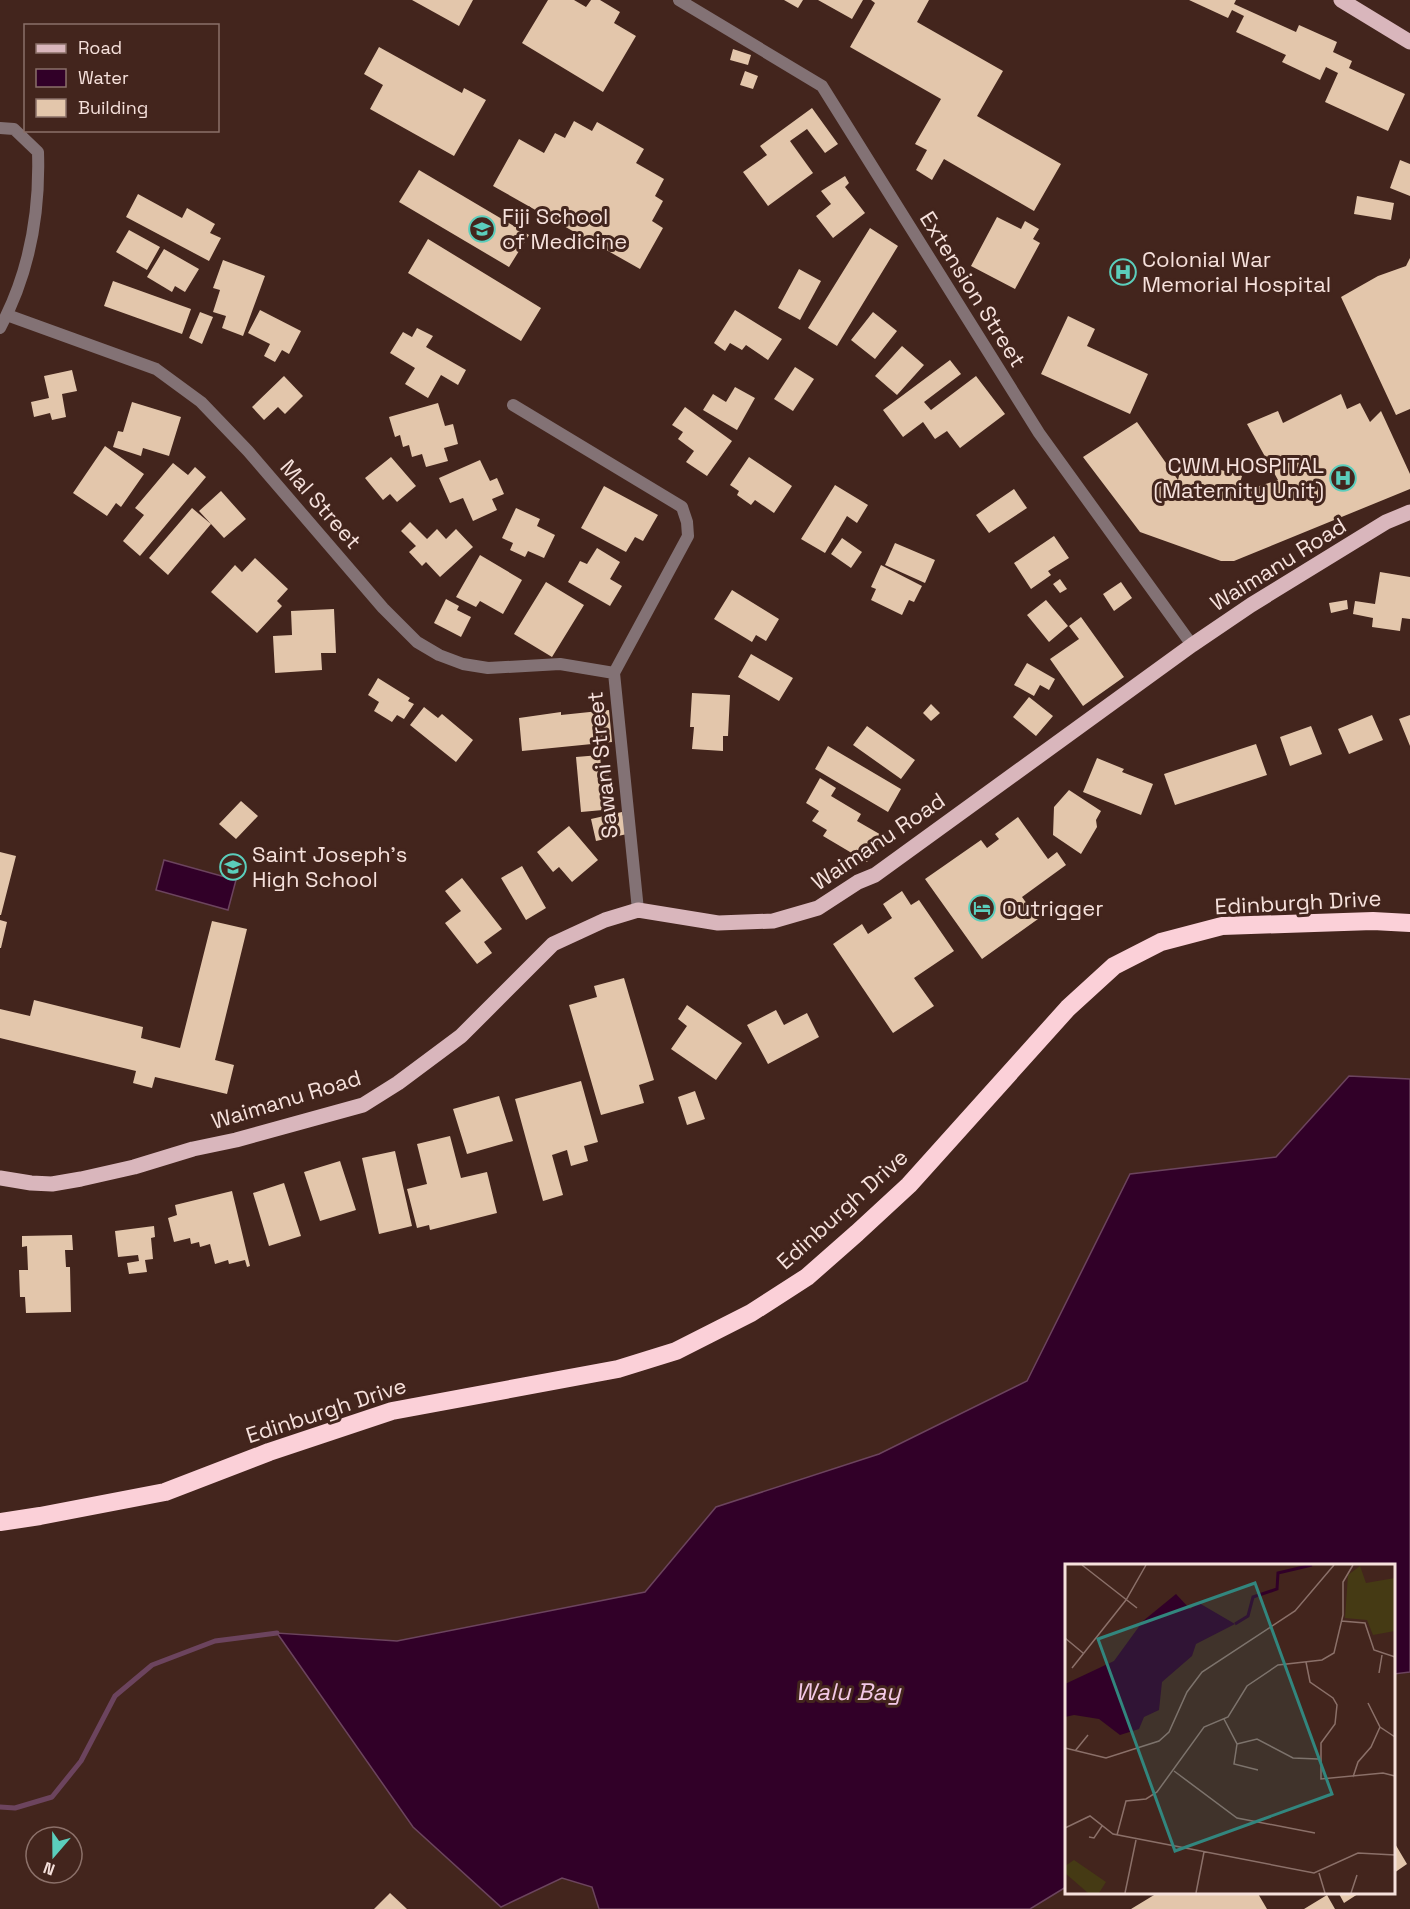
<svg xmlns="http://www.w3.org/2000/svg" width="1410" height="1909" viewBox="0 0 1410 1909" font-family="'Space Grotesk',sans-serif">
<rect width="100%" height="100%" fill="#43251d"/>
<path fill="#310028" stroke="#6c445e" stroke-width="1.5" d="M164,860L236,880L228,910L156,890Z
M1349,1076L1410,1079V1672L1394,1674V1566H1066V1887L1030,1909H599L592,1887L562,1878L501,1907L413,1827L277,1633L397,1641L645,1592L716,1507L879,1454L1027,1381L1130,1174L1276,1157Z"/>
<g fill="none" stroke-linecap="round" stroke-linejoin="round">
<path stroke="#6c445e" stroke-width="5" d="M0,1807L15,1808L52,1797L81,1761L115,1696L152,1665L215,1641L277,1633"/>
</g>
<path fill="#e3c6ab" d="M412,0H473L459,26Z
M548,0H574L586,7L591,0H600L620,12L614,23L636,36L603,92L522,43Z
M784,0H803L798,8Z
M818,0H863L852,19Z
M871,0H929L917,22L1003,71L977,116L1061,164L1034,211L944,159L932,180L916,170L927,150L915,144L941,99L850,47L875,3Z
M1189,0H1236L1234,4L1296,32L1299,25L1337,42L1333,52L1352,61L1349,68L1405,94L1388,131L1325,102L1338,73L1326,67L1320,80L1282,62L1286,55L1236,32L1244,16L1232,10L1228,18Z
M379,47L462,93L464,88L486,100L454,156L370,109L383,85L364,74Z
M733,49L751,55L748,65L730,60Z
M745,71L758,76L753,89L740,85Z
M812,108L838,144L825,153L807,129L790,141L813,173L768,206L743,172L767,155L760,146Z
M574,121L592,131L597,122L644,149L636,163L664,179L655,196L663,201L652,221L663,228L640,269L493,186L519,139L544,153L555,133L565,138Z
M1400,160L1410,164V196L1390,188Z
M419,170L529,235L509,267L399,202Z
M845,176L849,183L845,187L865,213L833,238L816,216L831,204L821,191Z
M138,194L182,218L187,208L215,224L210,233L221,238L209,261L126,217Z
M1357,196L1394,203L1391,220L1354,214Z
M997,217L1021,229L1025,221L1039,229L1033,239L1040,243L1015,289L971,266Z
M870,228L898,246L837,346L808,328Z
M129,230L160,247L147,270L116,252Z
M428,239L541,308L521,341L408,273Z
M164,249L199,269L185,292L175,286L172,292L147,277Z
M1410,258V409L1396,415L1341,297L1378,276L1406,266Z
M223,260L265,276L243,336L222,328L226,316L213,312L220,290L213,288Z
M799,269L821,281L800,320L778,308Z
M113,281L191,309L182,334L104,306Z
M260,310L301,331L289,354L282,350L275,362L264,356L270,344L248,333Z
M735,310L782,339L768,360L746,345L742,350L730,343L725,351L714,343Z
M200,312L213,317L202,344L189,338Z
M873,312L897,331L875,359L851,340Z
M1068,316L1095,329L1087,346L1148,374L1130,414L1041,374Z
M417,328L433,336L426,347L466,370L458,385L441,375L428,398L405,384L415,368L390,353L403,332L412,337Z
M902,346L924,365L897,395L875,376Z
M950,360L961,374L924,402L931,410L976,376L1005,414L960,448L947,431L935,439L923,422L903,437L883,410Z
M795,367L814,379L793,411L774,399Z
M72,370L77,391L62,394L66,417L52,420L50,413L34,417L31,402L49,398L44,376Z
M284,376L303,396L285,414L278,407L264,420L252,407Z
M735,387L755,398L737,430L703,410L713,394L726,402Z
M1341,394L1347,409L1360,403L1370,422L1381,411L1410,474V489L1234,561H1221L1140,532L1083,457L1137,422L1178,480L1183,459L1242,476L1237,493L1278,480L1247,424L1278,411L1283,423Z
M132,402L181,417L169,456L143,448L141,456L113,447L118,431L123,432Z
M438,403L445,426L453,424L458,444L444,448L448,461L426,467L422,454L412,457L409,445L403,447L400,435L395,437L389,417Z
M685,407L732,441L707,476L686,462L694,451L678,439L683,432L672,425Z
M105,446L144,474L121,507L116,503L107,516L73,493Z
M391,457L416,486L397,502L390,494L383,500L365,478Z
M749,457L792,486L774,513L755,500L751,505L737,495L739,491L730,485Z
M480,460L490,481L497,478L504,494L492,499L497,510L473,521L463,498L450,503L439,478Z
M173,463L188,475L195,467L206,477L140,556L123,541L144,515L135,508Z
M835,485L868,505L857,523L847,516L825,553L801,539Z
M604,486L658,515L643,541L635,537L626,552L581,528Z
M1014,489L1027,508L989,533L976,515Z
M221,491L246,519L224,538L199,511Z
M192,508L211,524L168,575L149,558Z
M516,508L540,519L537,526L555,535L544,558L528,551L525,557L510,550L513,543L502,538Z
M410,522L427,539L437,529L446,539L456,529L473,547L440,577L426,562L422,566L409,552L416,546L401,531Z
M1054,536L1069,558L1048,571L1051,575L1031,589L1014,563Z
M842,538L862,552L851,568L831,554Z
M895,543L935,560L925,583L885,565Z
M597,548L620,562L610,579L622,586L610,606L568,582L580,561L587,564Z
M480,555L522,580L503,614L480,601L476,607L456,597Z
M255,558L288,589L277,601L282,606L257,633L211,592L235,565L242,572Z
M881,565L922,586L914,602L909,600L902,615L871,600L876,589L871,587Z
M1380,572L1410,577V619L1402,618L1400,631L1372,627L1373,618L1353,614L1355,601L1375,604Z
M1060,579L1067,589L1060,593L1053,584Z
M546,582L584,605L552,657L514,634Z
M1121,582L1132,598L1114,611L1103,594Z
M732,590L779,619L766,641L756,635L752,642L714,619Z
M446,599L459,606L457,610L471,617L461,637L434,623Z
M1046,600L1068,626L1049,642L1027,615Z
M1347,600L1348,609L1331,613L1329,603Z
M334,609L336,653H321L322,670L275,673L273,636L292,635L291,611Z
M1081,617L1124,677L1083,706L1050,659L1079,639L1069,626Z
M751,654L793,678L779,701L738,677Z
M1027,663L1055,679L1049,690L1040,685L1034,696L1014,685Z
M378,678L410,698L408,701L414,704L404,719L397,715L392,722L374,711L379,702L368,695Z
M692,693L730,695L728,736H723V751L692,749L694,727H690Z
M1029,697L1053,716L1036,736L1013,717Z
M931,704L940,713L931,721L923,713Z
M424,707L438,718L442,714L473,740L456,762L410,725Z
M609,710L612,742L522,751L519,718L561,712V715Z
M1372,715L1383,740L1349,754L1338,729Z
M1410,715V746L1399,719Z
M867,726L915,760L901,779L853,745Z
M1311,726L1322,754L1290,766L1280,737Z
M1256,744L1267,775L1175,805L1164,774Z
M828,746L901,789L888,812L815,769Z
M600,755L601,766H608L611,799L602,800L603,810L581,812L576,757Z
M1097,758L1124,769L1122,772L1153,784L1141,815L1083,792Z
M820,778L836,788L831,796L861,814L857,821L883,836L867,862L823,836L827,830L812,821L819,811L806,803Z
M1069,790L1101,811L1096,820L1097,827L1081,854L1053,835L1054,807Z
M241,801L258,816L236,839L219,824Z
M622,812L627,834L596,841L591,819Z
M1018,817L1048,859L1057,852L1066,865L1022,897L1038,919L982,959L925,879L981,840L987,848L999,839L995,834Z
M569,826L598,860L572,882L559,867L553,872L537,852Z
M0,852L16,856L1,915H0Z
M522,866L546,908L526,920L501,878Z
M462,878L502,929L484,942L492,953L477,964L445,923L461,911L445,891Z
M902,891L911,905L919,900L954,951L914,978L934,1006L893,1033L833,944L862,924L868,934L892,918L883,904Z
M0,920L7,922L1,948H0Z
M212,921L247,929L215,1060L234,1065L227,1094L155,1077L152,1088L144,1086L133,1083L136,1071L0,1038V1009L30,1016L34,1000L143,1027L141,1038L180,1048Z
M624,978L654,1080L639,1085L644,1103L601,1115L569,1005L597,997L594,986Z
M687,1005L742,1043L716,1080L671,1049L687,1026L678,1019Z
M776,1010L784,1025L807,1013L819,1037L768,1064L747,1025Z
M581,1081L598,1142L584,1146L588,1161L571,1166L567,1150L552,1155L563,1195L543,1201L515,1099Z
M695,1091L705,1119L687,1125L678,1097Z
M499,1096L513,1141L467,1154L453,1109Z
M450,1136L461,1178L487,1172L497,1213L430,1230L429,1225L417,1228L407,1189L427,1184L417,1144Z
M395,1151L412,1226L379,1234L362,1158Z
M340,1161L356,1210L320,1221L304,1172Z
M284,1183L301,1236L269,1246L253,1193Z
M232,1191L250,1266L247,1267L245,1260L229,1264L228,1260L215,1264L210,1244L200,1247L199,1242L191,1244L190,1238L174,1242L168,1218L177,1215L175,1205Z
M154,1226L155,1237L151,1238L153,1259L145,1260L147,1272L129,1274L127,1263L139,1261L138,1255L118,1257L115,1231Z
M72,1235L73,1250H65L66,1267H70L71,1312L26,1313L25,1297H20L19,1270H28L27,1246L22,1247V1236Z
M1394,1842L1407,1864L1394,1873Z
M1159,1892H1257L1267,1909H1131Z
M1338,1892H1361L1344,1903Z
M390,1893L407,1909H374Z
M1327,1895L1335,1909H1304Z"/>
<g fill="none" stroke-linecap="round" stroke-linejoin="round">
<path stroke="#837275" stroke-width="12" d="M679,0L822,86L1039,433L1192,645
M0,128L14,129L38,152C40,213 29,274 0,328
M7,315L156,369L201,402L248,451L383,608L417,642L439,655L463,664L488,668L560,664L614,673
M513,405L682,507L687,522L688,536L614,673L638,910"/>
<path stroke="#d9b6bc" stroke-width="15" d="M1341,0L1410,42
M0,1178L31,1183L52,1184L81,1179L134,1167L193,1149L236,1140L363,1105L398,1083L461,1036L553,944L605,920L638,910L718,923L773,921L818,908L858,882L875,875L1192,645L1251,605L1386,522L1410,512"/>
<path stroke="#fbd0d8" stroke-width="18" d="M0,1522L40,1516L165,1492L269,1452L392,1411L618,1369L676,1351L751,1313L807,1277L857,1233L909,1185L1068,1008L1114,966L1161,942L1222,926L1373,921L1410,923"/>
</g>
<defs>
<g id="university-ring" transform="scale(1.35)"><circle r="9.5" fill="#43251d" stroke="#5bcebc" stroke-width="1.5"/><path d="M0-5L7-2L0 1L-7-2ZM-4 1L0 2.5L4 1V4Q0 6-4 4Z" fill="#5bcebc"/></g>
<g id="hospital-ring" transform="scale(1.35)"><circle r="9.5" fill="#43251d" stroke="#5bcebc" stroke-width="1.5"/><path d="M-5-5h3v3.5h4V-5h3V5h-3V1.5h-4V5h-3Z" fill="#5bcebc"/></g>
<g id="school-ring" transform="scale(1.35)"><circle r="9.5" fill="#43251d" stroke="#5bcebc" stroke-width="1.5"/><path d="M0-5L7-2L0 1L-7-2ZM-4 1L0 2.5L4 1V4Q0 6-4 4Z" fill="#5bcebc"/></g>
<g id="hotel-ring" transform="scale(1.35)"><circle r="9.5" fill="#43251d" stroke="#5bcebc" stroke-width="1.5"/><path d="M-6-4.5h1.5V1H6V5H4.5V3h-9V5H-6ZM-4 0a1.8 1.8 0 1 1 3.6 0ZM.5 0V-2.5h3Q6-2.5 6 0Z" fill="#5bcebc"/></g>
</defs>
<g fill-rule="evenodd">
<use href="#university-ring" x="482" y="229"/>
<use href="#hospital-ring" x="1123" y="272"/>
<use href="#hospital-ring" x="1343" y="478"/>
<use href="#school-ring" x="233" y="867"/>
<use href="#hotel-ring" x="982" y="908"/>
</g>
<g text-anchor="middle" stroke-width="6" stroke-linejoin="round" paint-order="stroke">
<g font-size="22" fill="#f6e1dc" stroke="#43251d" text-anchor="start">
<text x="502" y="224">Fiji School<tspan x="502" dy="25">of Medicine</tspan></text>
<text x="1142" y="267">Colonial War<tspan x="1142" dy="25">Memorial Hospital</tspan></text>
<text x="1324" y="473" text-anchor="end">CWM HOSPITAL<tspan x="1324" dy="25">(Maternity Unit)</tspan></text>
<text x="252" y="862">Saint Joseph's<tspan x="252" dy="25">High School</tspan></text>
<text x="1002" y="916">Outrigger</text>
</g>
<g font-size="22" fill="#f6e1dc" stroke="#43251d">
<text transform="translate(973 289) rotate(58)" y="8">Extension Street</text>
<text transform="translate(321 504) rotate(49)" y="8">Mal Street</text>
<text transform="translate(1278 564) rotate(-32)" y="8">Waimanu Road</text>
<text transform="translate(602 765) rotate(-96)" y="8">Sawani Street</text>
<text transform="translate(878 841) rotate(-34)" y="8">Waimanu Road</text>
<text transform="translate(1298 902) rotate(-3)" y="8">Edinburgh Drive</text>
<text transform="translate(286 1099) rotate(-17)" y="8">Waimanu Road</text>
<text transform="translate(842 1209) rotate(-42)" y="8">Edinburgh Drive</text>
<text transform="translate(326 1410) rotate(-18)" y="8">Edinburgh Drive</text>
</g>
<g font-size="24" font-style="italic" fill="#f3c8e6" stroke="#43251d">
<text x="848" y="1700">Walu Bay</text>
</g>
</g>
<g transform="translate(1065 1564)">
<rect width="330" height="330" fill="#43251d"/>
<path d="M295,2L301,19L330,14V67L308,71L302,56L280,54L283,11ZM9,296L41,318L34,329H23L0,309V302Z" fill="#453a14"/>
<path d="M111,30L125,45L134,39L170,60L131,80L127,92L97,118L94,146L79,153L74,165L55,171L34,155L9,151L0,153V120L49,97L78,57Z" fill="#310028"/>
<path fill="none" stroke="#310028" stroke-width="3" d="M170,60L183,52L188,33L212,25L213,9L247,1"/>
<path fill="none" stroke="#8b7069" stroke-width="1.5" d="M17,1L72,44M276,57L300,59L309,86L330,93M0,74L18,89M241,98L245,118L268,134L272,141L270,160L256,179V215L318,209L330,212M7,104L61,36L81,1M314,109L317,91M303,139L315,163L330,173M159,155L172,180L169,200L193,206M172,180L192,175L228,194L253,195M0,184L41,194L94,177L104,168L122,128L137,108L230,47L269,1M10,187L23,171M109,207L172,254L250,269M288,213L293,198L306,183L315,163M0,264L25,252L48,270L249,309L293,289L330,291M52,271L61,237L81,235L92,228L139,163L163,153L182,122L213,101L257,96L269,89L278,51V18L288,1M24,273L29,274L37,262M254,309L260,329M60,329L71,276M131,329L139,288M286,329L292,311"/>
<path fill="#32867e" fill-opacity="0.15" stroke="#32867e" stroke-width="3" d="M190,19L267,230L110,287L33,75Z"/>
<rect width="330" height="330" fill="none" stroke="#f6e1dc" stroke-width="3"/>
</g>
<rect x="24" y="24" width="195" height="108" fill="#43251d" stroke="#8b7069" stroke-width="1.5"/>
<rect x="36" y="44" width="30" height="9" fill="#d9b6bc" stroke="#8b7069" stroke-width="1.5"/>
<text x="78" y="54" font-size="18" fill="#f6e1dc">Road</text>
<rect x="36" y="69" width="30" height="18" fill="#310028" stroke="#8b7069" stroke-width="1.5"/>
<text x="78" y="84" font-size="18" fill="#f6e1dc">Water</text>
<rect x="36" y="99" width="30" height="18" fill="#e3c6ab" stroke="#8b7069" stroke-width="1.5"/>
<text x="78" y="114" font-size="18" fill="#f6e1dc">Building</text>
<g transform="translate(54 1855) rotate(200)"><circle r="28" fill="#43251d" stroke="#8b7069" stroke-width="1.5"/>
<path d="M0-4.5L10 22L0 15L-10 22Z" fill="#5bcebc"/>
<text y="-9" font-size="16" font-weight="bold" text-anchor="middle" fill="#f6e1dc">N</text>
</g>
</svg>
